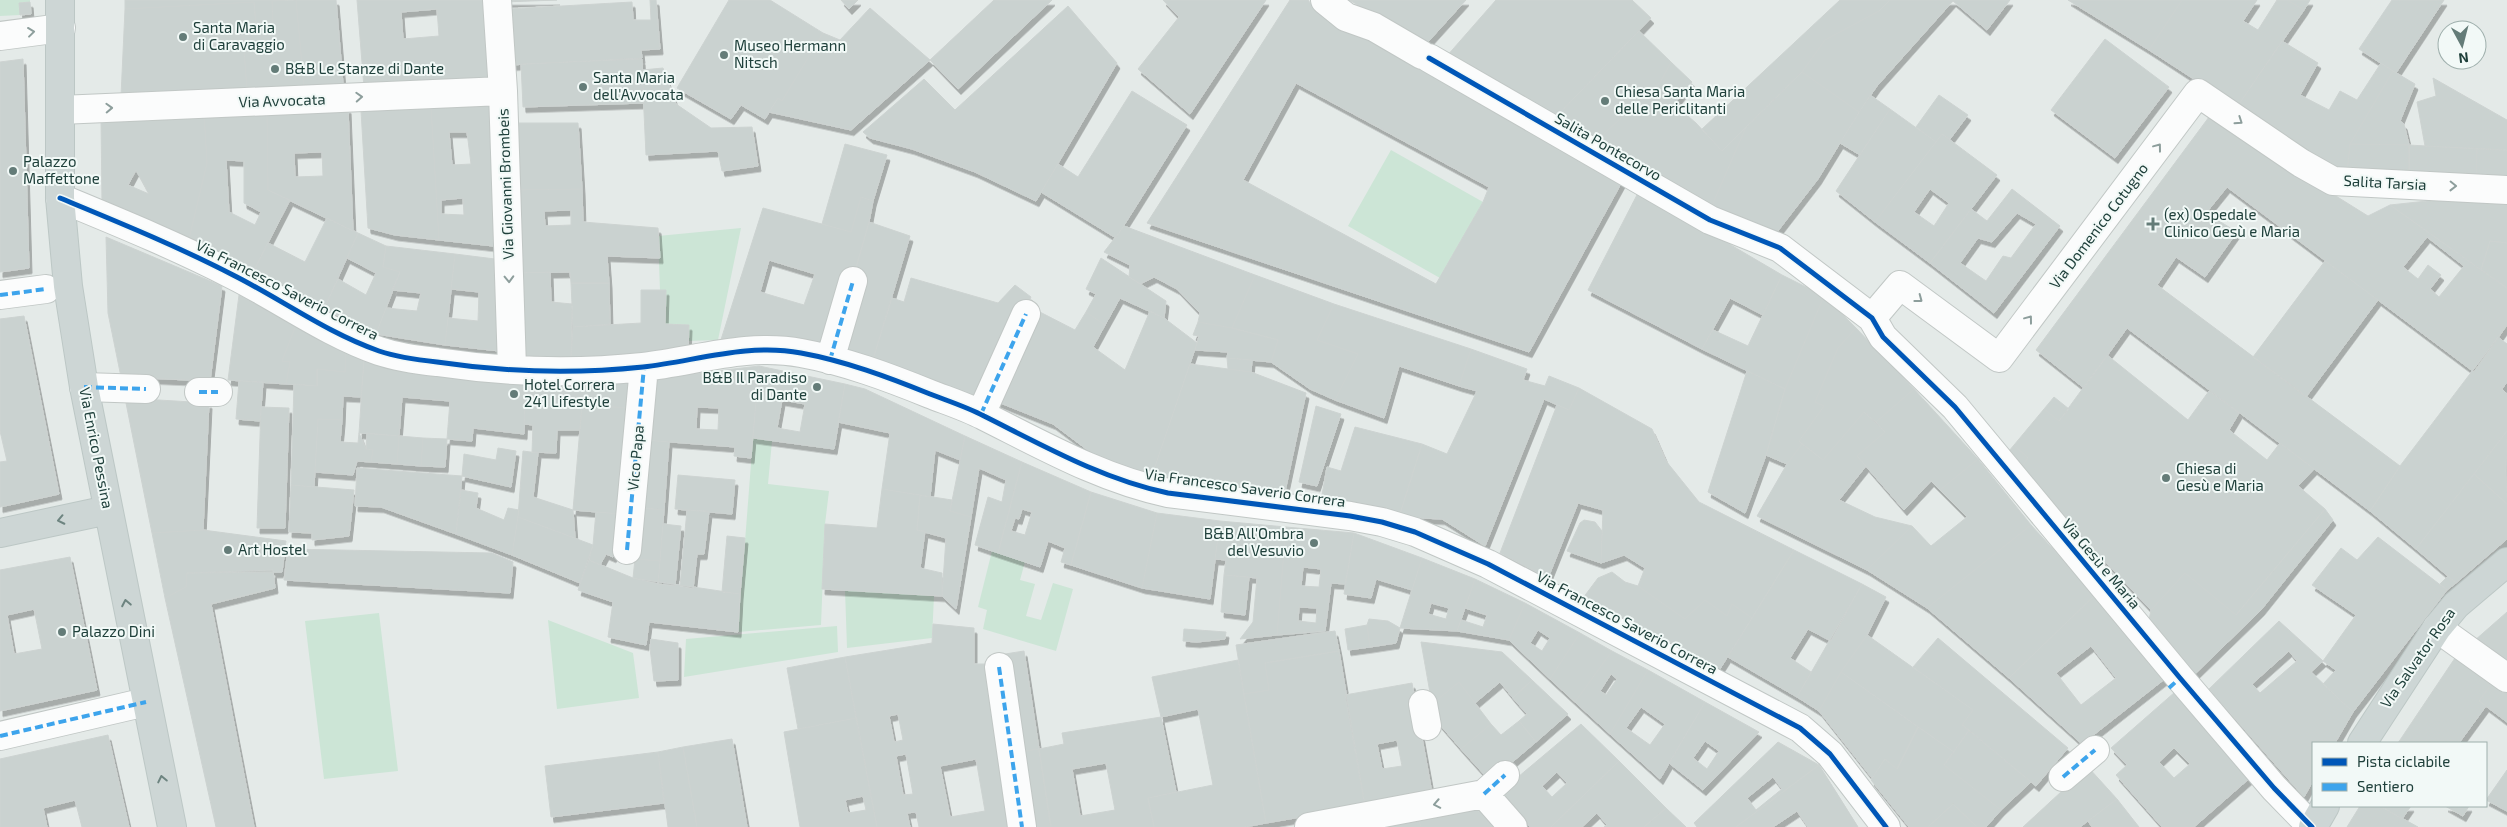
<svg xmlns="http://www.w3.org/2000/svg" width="2507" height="827" viewBox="0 0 2507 827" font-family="'Exo 2',sans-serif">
<defs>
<filter id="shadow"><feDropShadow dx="3" dy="5.5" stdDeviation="0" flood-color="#0004"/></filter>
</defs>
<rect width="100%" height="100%" fill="#e4eae8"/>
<path fill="#cce5d6" d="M0,0H30V2L20,3V15L0,16Z
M1391,150L1483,202L1440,278L1348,226Z
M741,228L718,340L688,341L689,325L665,324L666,290H660L658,236Z
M753,438L772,441L768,484L829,491L825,524L821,625L738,632Z
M992,551L1025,562L1020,580L1035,584L1026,616L1041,620L1053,583L1073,589L1056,651L983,629L987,610L978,607Z
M845,590L934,596L932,638L847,648Z
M379,613L398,771L324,779L305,621Z
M548,620L633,653L639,698L557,709Z
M837,626L838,652L684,677L686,639Z"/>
<path fill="#cad2d0" stroke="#cdd3d1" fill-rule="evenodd" filter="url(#shadow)" d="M125,0H287L272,1L273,22L256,23L254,2L125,9Z
M296,0H336L343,84L304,86Z
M296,0L304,86L247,90L242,23L273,22L272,1Z
M357,0H484L488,82L364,88ZM437,9L439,36L403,39L401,12Z
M504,0H557L504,2Z
M650,0H656L660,49L641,50L642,58L510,65L509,9L632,2L633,20H651Z
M729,0H770L823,33L782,101L778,98L765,119L741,105L731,119L677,88Z
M841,0H858L849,9Z
M994,0H1052L958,89L930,60Z
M1163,0H1266L1190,114L1138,69L1179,17Z
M1290,0H1308L1314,8L1623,180L1529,352L1147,223ZM1296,83L1489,187L1483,202L1436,284L1243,180Z
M1349,0H1466L1427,43Z
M1496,0H1632L1651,18L1551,122L1446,57Z
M1840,0H1890L1879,11L1825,40L1802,72L1722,151L1702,129Z
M1890,0H2010L1987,30L1953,1L1877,86L1859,112L1802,72L1825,40L1879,11Z
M2068,0H2182L2149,50Z
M2182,0H2257L2243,21L2258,30L2277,0H2287L2304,10L2237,107L2149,50Z
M2287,0H2310L2304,10Z
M2392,0H2444L2396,73L2359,49Z
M30,2L31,14L20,15L19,3Z
M254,2L256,23H242L247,90L121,96L125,9Z
M1068,6L1117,63L1036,201L975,172L912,149L870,138L863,132L924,79L955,110Z
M870,8L930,60L851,130L769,112L778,98L782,101L823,33L840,40Z
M1639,31L1671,62L1661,81L1593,144L1551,122Z
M2105,39L2169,87L2115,158L2051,110Z
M2282,41L2318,63L2300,95L2329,110L2340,91L2357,100L2381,63L2393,71L2350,144L2347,173L2330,170L2237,107Z
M23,59L29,268L0,272V62Z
M642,59L644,103L523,107L521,64Z
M1671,62L1692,82L1674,104L1696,123L1722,151L1746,127L1711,208L1593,144L1661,81Z
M663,68L676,104L711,128L752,127L758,166L722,171L718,151L646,155L642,70Z
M2393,71L2415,84L2400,121L2404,124L2409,145L2350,144Z
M1802,72L1859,112L1818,179L1774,236L1711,208L1746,127Z
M2433,78L2507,120V150L2425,146L2417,102L2436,96Z
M1132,91L1187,125L1116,238L1041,192L1058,164L1078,177Z
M1870,95L1890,109L1860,155L1840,143Z
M1939,95L1968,115L1950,139L1942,134L1936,142L1916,127Z
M496,104L502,247L439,240L431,107ZM449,132H467L471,164L452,165ZM463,198L464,215L441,214V200Z
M431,107L439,240L395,235L368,228L361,111Z
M348,108L353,231L268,190L267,110ZM322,152L323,176L295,177L294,153Z
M1890,109L1936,142L1875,222L1836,191Z
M267,110L268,190L290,200L253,272L189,239L207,163L204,113ZM226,160L244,161V203L261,212L255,225L229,212Z
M204,113L207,163L189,239L102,204L101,120ZM136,170L149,194L128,185Z
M2209,117L2368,216L2390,205L2507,288V325L2474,372L2227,187L2206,213L2237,232L2205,277L2176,257L2157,285L2400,466L2370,511L2127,328L2084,388L2036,350ZM2427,237L2464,266L2439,297L2430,289L2441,275L2428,265L2418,279L2403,267Z
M512,123H578L582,189L515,190Z
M1942,134L1997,175L1930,263L1875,222ZM1930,189L1949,203L1934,226L1914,212Z
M845,144L887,155L873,201L861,197L851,232L822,224Z
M2350,144L2409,145V175L2347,173Z
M2409,145L2477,149L2476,179L2409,175Z
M2477,149L2507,150V181L2476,179Z
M582,189L583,222L658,228L660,258L607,256L609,283H571L570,272L518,273L515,190ZM571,210V225L545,226L544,211Z
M2012,189L2060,226L1994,313L1930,263L1971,209L1987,221ZM2017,213L2036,224L2011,258L2003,256L1986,281L1960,263L1978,238L1992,242Z
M1639,191L1782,275L1763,315L1730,298L1702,349L1588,290Z
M2473,196L2507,200V243L2490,241L2481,270L2390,205Z
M861,197L873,201L869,222L854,275L824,350L719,346L763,208L851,232ZM769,260L815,274L804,305L760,292Z
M327,218L358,233L324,309L253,272L268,243L305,262Z
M869,222L910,236L871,366L839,357L854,275Z
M1124,226L1255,275L1232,328L1198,322L1200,313L1177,289L1154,277L1140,284L1129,277L1130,265L1104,252Z
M358,233L386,246L383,267L400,272L376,334L324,309L338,279L366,295L376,273L347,258Z
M106,237L222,286L210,381L121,377L108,313Z
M2490,241L2507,243V288L2481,270Z
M386,246L455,254L445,345L376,334L386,308L417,311L421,293L392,290L400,272L383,267Z
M455,254L503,260L508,352L445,345L448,318L478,321L479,292L451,289Z
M1101,258L1166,301L1164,318L1120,298L1105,325L1086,312L1096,294L1086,289Z
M2325,261L2378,300L2306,397L2253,357Z
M550,272L551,302L572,304L571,360L521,357L518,273Z
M1255,275L1334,304L1317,340L1358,354L1335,400L1310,389L1271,362L1278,340L1232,328Z
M1782,275L1824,296L1785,389L1702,349L1713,330L1748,346Z
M911,278L998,303L1015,285L1031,297L981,398L871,366L892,298L904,302Z
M571,283H609L610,324L573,327Z
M641,290H666L665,324L689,325L688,352L571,360L573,327L641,323Z
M239,295L296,325L282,361L290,362L286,384L228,380Z
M1824,296L1856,328L1838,348L1815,402L1824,406L1799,441L1802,444L1787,464L1766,455L1785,389Z
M1334,304L1471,349L1459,386L1399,366L1384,418L1335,400L1358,354L1317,340Z
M1036,310L1075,330L1086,312L1105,325L1093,347L1125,370L1150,311L1164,318L1197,343L1149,484L1110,467L1053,424L993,400Z
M24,316L59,494L0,507V462L7,461L0,431V319Z
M1198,322L1232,328L1278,340L1271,362L1227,358L1228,352L1195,350L1199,336L1193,335Z
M296,325L346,350L345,372L317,369V386L286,384L290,362L282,361Z
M1856,328L1914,389L1876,422L1864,412L1823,460L1799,441L1824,406L1815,402L1838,348Z
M2498,337L2507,344V382L2502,389L2507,394V431L2416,549L2370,511L2400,466Z
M1471,349L1527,369L1523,380L1545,386L1549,376L1579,388L1569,410L1544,399L1485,546L1442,519L1399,517L1422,444L1447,454L1477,391L1459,386Z
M346,350L364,359L361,397L343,396L342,420L318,419L314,487L291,485L294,384L317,386V369L345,372Z
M2107,355L2188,420L2209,391L2239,413L2229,430L2267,460L2280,443L2314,469L2298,486L2325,509L2236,615L2185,573L2151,610L2019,470L2028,458L2014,445L2044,409L2059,421Z
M1227,358L1252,360L1251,372L1228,369Z
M364,359L526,378L524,434L473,428L472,441L447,439L450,401L402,397L399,436L359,433Z
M1190,364L1251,372L1306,393L1283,501L1149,484Z
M759,366L751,458L734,456L735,447L645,440L649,379ZM697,407L719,408L718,430L696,429Z
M759,366L845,384L834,449L753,438ZM782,400L805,404L800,432L777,428Z
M1747,371L1785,389L1766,455L1745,513L1708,492Z
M526,378L633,379L630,408L582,405L580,430H557L556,453L532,452L533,425L524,424Z
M239,381L263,382L260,421L236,419Z
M845,384L865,389L965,436L960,460L935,450L930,497L882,489L890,433L838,422Z
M1579,388L1652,429L1666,461L1699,502L1794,550L1752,618L1732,604L1727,616L1705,600L1685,619L1638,586L1645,568L1624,555L1601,563L1603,510L1578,503L1548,578L1500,553L1557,405L1569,410Z
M1914,389L1978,459L1940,490L1931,481L1904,510L1857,456L1885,432L1876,422Z
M2054,397L2069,409L2059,421L2044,409Z
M125,398L209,403L203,530L152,533Z
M582,405L630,408L621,514L573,510Z
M1316,406L1341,414L1317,486L1299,482Z
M261,407L289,408L285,528H257Z
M1864,412L1885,432L1857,456L1866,466L1839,500L1875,517L1912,526L1867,570L1757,516L1787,464L1802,444L1823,460Z
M318,419L342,420L340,442L358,443L359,433L366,449L373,450L371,462L357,461L353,475L315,472Z
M1355,427L1422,444L1399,517L1320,506L1327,467L1341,471Z
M2507,431L2506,471L2507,504L2474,474Z
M367,433L399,436L397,464L371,462L373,450L366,449Z
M399,436L423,438L421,466L397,464Z
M965,436L1022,462L998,553L975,545L988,497L1002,502L1006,480L979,468L971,517L950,511Z
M423,438L447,439L445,467L421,466Z
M645,440L669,442L664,510L639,508Z
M2014,445L2028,458L2019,470L2004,457Z
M498,448L516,451L511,487L462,476L464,454L496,460Z
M523,451L538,453L533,497L573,510L575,538L518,517Z
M1978,459L2031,525L1927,608L1867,570L1912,526L1931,546L1967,517L1940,490Z
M1022,462L1091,492L1071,565L1061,562L1065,548L1048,541L1040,567L998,553ZM1022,509L1032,512L1025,535L1011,531L1015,518L1019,519Z
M357,468L462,476L456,534L381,507L355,506Z
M2474,474L2507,504V539L2456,583L2416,549Z
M678,475L735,480L732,514L675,509Z
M291,485L354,490L349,536L312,540V533L289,532Z
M882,489L920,495L917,530L925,531L920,568L942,573V596L822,589L825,524L877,528Z
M461,490L478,493L476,508L504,520L508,508L519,510L512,555L456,534Z
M1091,492L1157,513L1142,588L1071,565Z
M920,495L952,500L950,511L971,517L956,609L942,596L946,538L917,530Z
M639,508L664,510L660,561L635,559Z
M2325,509L2333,520L2261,610L2195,674L2149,620L2151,610L2185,573L2236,615Z
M687,510L709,511L704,554H697L693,589L680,586Z
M596,512L621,514L619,546L613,557L606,554L600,565L589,560L593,545Z
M1157,513L1220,521L1210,599L1142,588Z
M518,517L593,545L580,583L512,555Z
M1584,520L1595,522L1602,531L1601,563L1567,551L1580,523Z
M1220,521L1286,527L1277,635L1240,639L1253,622L1257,578L1224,575L1226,560L1215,559Z
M663,524L681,526L675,586L658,584Z
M2031,525L2095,595L2009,678L1927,608Z
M1286,527L1354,533L1345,584L1331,583L1325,631L1277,635ZM1303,567L1321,569L1319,587L1301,586ZM1299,607L1317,608L1316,623L1298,621Z
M203,530L286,541L282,572L187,573L186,587L165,598L152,533Z
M1354,533L1422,558L1412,590L1376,579L1371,598L1344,594Z
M727,536L745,538L740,594L722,592Z
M2378,537L2447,590L2353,712L2323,684L2336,670L2323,661L2356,615L2312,585L2341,548L2357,560Z
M288,549L492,553L513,562L510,593L284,580Z
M1794,550L1862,584L1831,641L1808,629L1790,658L1811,672L1797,697L1728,657Z
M70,557L97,690L0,711V570ZM34,609L42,649L14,654L7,615Z
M1422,558L1475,579L1457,631L1400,628ZM1431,603L1449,608L1446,619L1428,614Z
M635,559L660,561L658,584L633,578Z
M589,560L633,578L740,594L738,632L649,622L646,645L608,637L613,602L578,590Z
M273,570L275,588L211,604L254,827H216L165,598L186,587L187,573Z
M1612,572L1625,582L1638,586L1685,619L1705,600L1727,616L1732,604L1752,618L1718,672L1583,598L1598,578Z
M1224,575L1249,577L1245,615L1221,612Z
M2448,576L2456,583L2447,590L2440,584Z
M1475,579L1525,603L1509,640L1457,631L1461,620L1483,627L1487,615L1465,608Z
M1862,584L1886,597L1867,635L1841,672L1819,711L1797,697Z
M2095,595L2166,678L2082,744L2009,678ZM2091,646L2116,678L2081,705L2056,673Z
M1525,603L1580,633L1550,679L1509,640ZM1538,630L1550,638L1542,651L1530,643Z
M2507,612V664L2474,641Z
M1369,619L1388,621L1400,628L1396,643L1370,647L1367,625Z
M2279,621L2323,661L2311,672L2353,712L2335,743H2313V781L2304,797L2209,689ZM2289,651L2297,661L2260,693L2252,684Z
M933,624L974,628V664H988L1015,827H919L916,812L907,813L910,827H877L845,657L932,643ZM898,714L903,740L894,742L889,716ZM906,754L913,794L903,795L896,756ZM976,759L985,811L950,817L940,766Z
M1367,625L1370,647L1348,650L1345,629Z
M1184,629L1226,632L1225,639L1197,642L1183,641Z
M1335,631L1339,651L1265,663L1269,690L1244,694L1236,645Z
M1580,633L1612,651L1575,702L1550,679Z
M1867,635L1973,710L1962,725L1969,730L1954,752L1841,672Z
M1938,638L2068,748L2036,786L1962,725L1973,710L1913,667Z
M651,639L678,643V680L654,681L650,648Z
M1421,642L1502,652L1532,680L1513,698L1500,682L1475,703L1459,682L1432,704Z
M1024,651L1039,749L1019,752L1005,654Z
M1339,651L1365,806L1266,823L1244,694L1269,690L1265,663Z
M1612,651L1648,670L1610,734L1575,702ZM1611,674L1617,679L1606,695L1600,691Z
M845,657L856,718L798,729L787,668Z
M2455,658L2492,683L2479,701L2486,706L2459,743H2398Z
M1238,660L1266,823L1245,827H1154L1148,798L1213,785L1198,709L1161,717L1152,677Z
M1648,670L1705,702L1660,779L1610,734ZM1641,707L1665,724L1650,745L1626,728Z
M1841,672L1918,727L1897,769L1885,759L1872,778L1819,711Z
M1532,680L1568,714L1536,742L1519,721L1527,714L1513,698Z
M1459,682L1491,724L1461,749L1435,719L1432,704Z
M1412,683L1432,793L1365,806L1345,695ZM1397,740L1402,766L1382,769L1377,744Z
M2492,683L2507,693V722L2479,701Z
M2175,692L2251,777L2194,827H2162L2116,775L2127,765L2111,748ZM2174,748L2190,764L2174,778L2159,762Z
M1705,702L1759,732L1703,790L1669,763ZM1705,741L1719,751L1707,769L1693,758Z
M1161,717L1176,792L1148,798L1154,827H1051L1039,749L1064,744L1062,733ZM1106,763L1115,810L1080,816L1072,769Z
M856,718L877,827H800L784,732ZM863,796L866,810L848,813L845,800Z
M1519,721L1536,742L1490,781L1461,749L1491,724L1501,735Z
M1581,724L1619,761L1551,827H1530L1499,793ZM1557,772L1567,783L1552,797L1542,786Z
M1918,727L1954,752L1944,765L2001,810L1986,827H1977L1953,804L1928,827H1909L1871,780L1885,759L1897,769Z
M1969,730L2031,782L2001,810L1944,765Z
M108,735L129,827H82L75,800L43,808L47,827H0V759Z
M732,739L747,827H697L683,747Z
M1778,742L1819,765L1736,827H1697L1694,823ZM1773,777L1782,789L1756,810L1747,798Z
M683,747L697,827H668L658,752Z
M1039,749L1051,827H1030L1019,752Z
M658,752L664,803L551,817L545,766Z
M1619,761L1666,808L1644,827H1604L1607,825L1597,813L1582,827H1551Z
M1819,765L1858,827H1808L1797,811L1773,827H1736Z
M2088,767L2117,799L2080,827H2023Z
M2507,770V811L2486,800Z
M2117,799L2139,827H2092L2088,821Z
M1953,804L1977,827H1928Z
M2360,806H2380L2418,827H2347Z
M2380,806H2411L2402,819Z
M2445,806H2469L2463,816Z
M1666,808L1686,827H1644Z
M1475,810L1487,814L1498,827H1421L1419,821Z
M1419,821L1421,827H1384Z"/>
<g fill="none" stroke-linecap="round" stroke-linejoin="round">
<g stroke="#c1c7c5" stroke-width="30">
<path id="minor" d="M497,0L503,91L512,368
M1325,0L1346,17L1374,27L1422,55
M0,36L61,28
M1429,58L1710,220L1780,248L1872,318L1883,337L1955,407L2180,678L2274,788L2312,827
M60,110L503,91
M60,198C118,222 177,246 233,275C281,299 327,333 379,351C397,357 418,360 437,362C504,372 576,374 643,367C696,361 747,343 801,353C845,361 888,377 930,394C948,401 967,407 984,416C1044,446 1102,479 1168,493L1350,516L1382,522L1415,532L1488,564L1800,728L1830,754L1886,827
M0,295L46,289
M1872,318L1900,285L1999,358L2198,93L2301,163L2333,181L2507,190
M830,360L853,281
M84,387L146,389
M199,392H218
M981,414L1026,314
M627,550L644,367
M2437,628L2507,678
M999,667L1022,827
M1423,704L1427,726
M0,736L146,702
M2063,777L2095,750
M1484,794L1513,827
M1309,827L1484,794L1505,775"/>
</g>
<g stroke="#bcc7c5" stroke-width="30">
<path id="major" d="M60,0V198L68,286L84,387L172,827
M0,533L108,510
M2362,743L2437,628L2456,605L2507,562
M2313,827L2325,806"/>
</g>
<use href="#minor" stroke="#fbfcfc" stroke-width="28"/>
<use href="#major" stroke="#cdd6d5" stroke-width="28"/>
<path stroke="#3da4ec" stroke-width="4" stroke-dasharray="8 4" stroke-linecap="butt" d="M0,295L46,289
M830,360L853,281
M84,387L146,389
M199,392H218
M981,414L1026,314
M627,550L644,367
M999,667L1022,827
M2169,688L2180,678
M0,736L146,702
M2063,777L2095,750
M1484,794L1505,775"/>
<g stroke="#f2f9f7" stroke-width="8">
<path id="cycleway" d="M1429,58L1710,220L1780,248L1872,318L1883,337L1955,407L2180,678L2274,788L2312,827
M60,198C118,222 177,246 233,275C281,299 327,333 379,351C397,357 418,360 437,362C504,372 576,374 643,367C696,361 747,343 801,353C845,361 888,377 930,394C948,401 967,407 984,416C1044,446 1102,479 1168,493L1350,516L1382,522L1415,532L1488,564L1800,728L1830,754L1886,827"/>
</g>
<use href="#cycleway" stroke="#0057b8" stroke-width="5"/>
</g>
<defs><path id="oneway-chevron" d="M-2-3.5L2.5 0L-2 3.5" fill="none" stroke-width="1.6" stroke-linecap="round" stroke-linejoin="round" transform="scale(1.25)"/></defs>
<g stroke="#8d9e9c">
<use href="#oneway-chevron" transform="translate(31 32) rotate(-7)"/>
<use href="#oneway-chevron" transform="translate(359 97) rotate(-3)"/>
<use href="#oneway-chevron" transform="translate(109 108) rotate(-2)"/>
<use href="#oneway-chevron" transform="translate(2239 121) rotate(34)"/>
<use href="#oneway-chevron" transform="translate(2158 147) rotate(-53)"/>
<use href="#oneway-chevron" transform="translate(2453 186) rotate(1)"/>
<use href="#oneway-chevron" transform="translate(509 279) rotate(88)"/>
<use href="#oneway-chevron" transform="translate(1919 299) rotate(37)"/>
<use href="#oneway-chevron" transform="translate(2029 319) rotate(-53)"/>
<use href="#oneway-chevron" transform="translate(1437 804) rotate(169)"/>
</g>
<g stroke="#6d8480">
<use href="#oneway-chevron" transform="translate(61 520) rotate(168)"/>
<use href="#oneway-chevron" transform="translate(126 603) rotate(-101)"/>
<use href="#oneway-chevron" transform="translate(162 779) rotate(-102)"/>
</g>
<g fill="#647c78" stroke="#f2f9f7" stroke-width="2">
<circle cx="183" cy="37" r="5"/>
<circle cx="724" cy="55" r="5"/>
<circle cx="275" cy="69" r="5"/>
<circle cx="583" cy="87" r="5"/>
<circle cx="1605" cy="101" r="5"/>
<circle cx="13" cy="171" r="5"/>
<path d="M2150.5 216.5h5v5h5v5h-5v5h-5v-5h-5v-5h5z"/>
<circle cx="817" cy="387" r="5"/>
<circle cx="514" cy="394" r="5"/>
<circle cx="2166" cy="478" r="5"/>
<circle cx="1314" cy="543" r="5"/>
<circle cx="228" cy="550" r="5"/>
<circle cx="62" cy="632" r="5"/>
</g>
<g text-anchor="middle" stroke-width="4" stroke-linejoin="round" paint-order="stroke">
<g font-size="15" fill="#1f403b" stroke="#f2f9f7" text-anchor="start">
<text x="193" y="33">Santa Maria<tspan x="193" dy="17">di Caravaggio</tspan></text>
<text x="734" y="51">Museo Hermann<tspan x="734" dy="17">Nitsch</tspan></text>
<text x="285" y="74">B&amp;B Le Stanze di Dante</text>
<text x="593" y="83">Santa Maria<tspan x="593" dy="17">dell'Avvocata</tspan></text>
<text x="1615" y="97">Chiesa Santa Maria<tspan x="1615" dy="17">delle Periclitanti</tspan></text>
<text x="23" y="167">Palazzo<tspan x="23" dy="17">Maffettone</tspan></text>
<text x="2164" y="220">(ex) Ospedale<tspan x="2164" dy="17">Clinico Gesù e Maria</tspan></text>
<text x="807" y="383" text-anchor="end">B&amp;B Il Paradiso<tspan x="807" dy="17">di Dante</tspan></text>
<text x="524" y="390">Hotel Correra<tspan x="524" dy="17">241 Lifestyle</tspan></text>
<text x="2176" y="474">Chiesa di<tspan x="2176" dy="17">Gesù e Maria</tspan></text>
<text x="1304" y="539" text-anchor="end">B&amp;B All'Ombra<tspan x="1304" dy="17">del Vesuvio</tspan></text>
<text x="238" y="555">Art Hostel</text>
<text x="72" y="637">Palazzo Dini</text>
</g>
<g font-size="15" fill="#1f403b" stroke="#f2f9f7">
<text transform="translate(282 101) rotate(-2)" y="5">Via Avvocata</text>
<text transform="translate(1608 147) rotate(30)" y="5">Salita Pontecorvo</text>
<text transform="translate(2385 183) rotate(3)" y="5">Salita Tarsia</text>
<text transform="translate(506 184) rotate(-92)" y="5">Via Giovanni Brombeis</text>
<text transform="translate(2099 226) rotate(-53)" y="5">Via Domenico Cotugno</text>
<text transform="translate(287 290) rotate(27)" y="5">Via Francesco Saverio Correra</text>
<text transform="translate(96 448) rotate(79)" y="5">Via Enrico Pessina</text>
<text transform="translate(636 458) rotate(-85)" y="5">Vico Papa</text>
<text transform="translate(1245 488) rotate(8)" y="5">Via Francesco Saverio Correra</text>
<text transform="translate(2101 564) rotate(50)" y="5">Via Gesù e Maria</text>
<text transform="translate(1627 623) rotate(28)" y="5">Via Francesco Saverio Correra</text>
<text transform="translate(2418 658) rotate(-55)" y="5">Via Salvator Rosa</text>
</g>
</g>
<rect x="2312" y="742" width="175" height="65" fill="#f2f9f7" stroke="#9eafac"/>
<rect x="2322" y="758" width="25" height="8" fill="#0057b8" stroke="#9eafac"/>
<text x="2357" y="767" font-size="15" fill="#1f403b">Pista ciclabile</text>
<rect x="2322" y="783" width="25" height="8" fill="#3da4ec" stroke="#9eafac"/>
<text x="2357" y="792" font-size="15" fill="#1f403b">Sentiero</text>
<g transform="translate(2462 45) rotate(173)"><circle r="24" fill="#f2f9f7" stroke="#9eafac"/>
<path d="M0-4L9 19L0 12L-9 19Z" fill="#647c78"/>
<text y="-8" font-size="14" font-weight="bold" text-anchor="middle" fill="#1f403b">N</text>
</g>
</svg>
